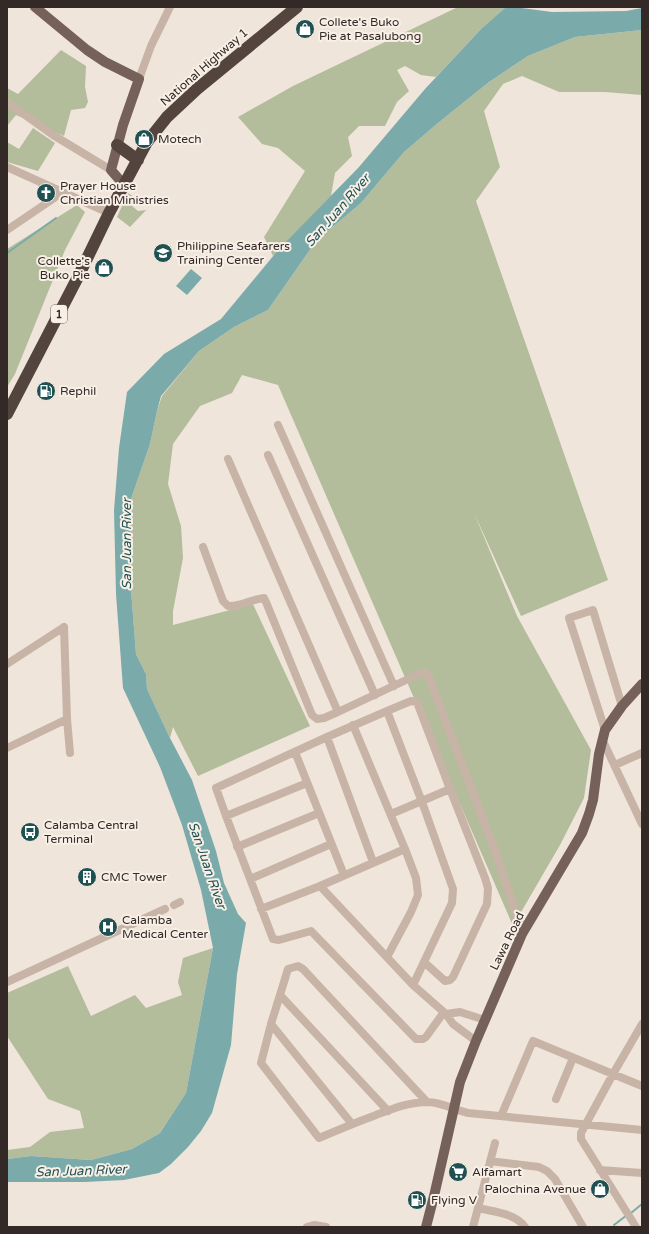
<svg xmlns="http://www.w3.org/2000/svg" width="649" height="1234" viewBox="0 0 649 1234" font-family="'Varela Round',sans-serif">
<rect width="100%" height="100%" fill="#f0e5da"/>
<path fill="#b3bd9b" d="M458,7H506L481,29L436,77L421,75L405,66L397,70L409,91L397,102L385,126H359L348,137L352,156L335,173L331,196L273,256L264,237L305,171L278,148L262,144L238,117L293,86Z
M642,30V95L605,92H559L522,76L503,84L484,111L500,167L476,201L608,580L521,616L474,513L517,616L591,750L584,798L560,845L513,926L278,385L242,375L232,393L200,406L173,444L168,484L181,526L183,558L173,611V625L253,604L310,726L198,776L173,727L170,738L147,689L146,674L136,654L130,577V502L150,444L157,411L162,396L199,351L234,327L268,310L316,241L361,203L404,152L438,123L489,82L528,56L575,37Z
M61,50L86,66L85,87L88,102L85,108L71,110L64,136L16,115L7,126V88L18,94Z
M33,128L55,143L38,171L7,162V142L19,149Z
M128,193L134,197L131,205L138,211L146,210L150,206L130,227L117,217Z
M77,205L85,212L65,250L15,374L7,387V249Z
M213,948L186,1093L160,1133L132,1149L91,1160L31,1156L7,1159V1150L30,1147L50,1132L84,1128L80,1111L48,1099L7,1036V993L68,966L91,1016L135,995L146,1008L182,995L178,982L183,958Z"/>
<path fill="#7baaab" d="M506,7H514L552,12L626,11L642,8V30L575,37L528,56L489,82L438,123L404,152L361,203L316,241L268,310L234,327L199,351L161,396L157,411L150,444L130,502V577L136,654L146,674L147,689L170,738L192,780L216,851L224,883L238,914L246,923L237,974L231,1045L212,1113L201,1131L188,1147L171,1164L159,1173L124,1180L85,1182H7V1159L31,1156L91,1160L132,1149L160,1133L186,1093L213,948L201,890L182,825L160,767L123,688L116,594L114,510L119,448L127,392L164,354L221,319L279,249L359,167L425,89L481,29Z
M191,269L202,278L187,295L176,286Z"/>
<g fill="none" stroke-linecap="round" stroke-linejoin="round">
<path stroke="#7baaab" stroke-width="2" d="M7,253L56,218
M631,1213L642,1204
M614,1225L627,1215"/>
<path stroke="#c7b4a7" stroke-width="8" d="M139,79L151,46L170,7
M7,102L53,135L111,170
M7,167L109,213
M7,230L63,192
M278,425L394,686
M268,455L375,695
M228,459L338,712
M203,547L223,601L228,606C241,607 251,599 264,598L266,602L312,715L317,719L324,718L338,712L421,673H426L428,675L497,856L517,917L524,931
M64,627L67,719L70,753
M7,664L64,627
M387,711L422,802L453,889L452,903L413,985
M353,725L405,849L416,878L418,895L411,912L387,957
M605,730L569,618L593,610L622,706
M327,737L373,862
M602,739L642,824
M7,748L67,719
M295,752L344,875
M615,765L642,753
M391,814L450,789
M226,816L307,783
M237,847L319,813
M250,879L331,844
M320,886L413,985L446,1014L453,1024L476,1041
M174,905L180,902
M261,909L320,886L405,849
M424,962L445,981L450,980L453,977L487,904L488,888L485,878L450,789L417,702L411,701L387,711L327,737L216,788L226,816L273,939L279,940L311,931L416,1039H423L426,1037L444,1012
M7,982L165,909
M280,995L388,1111
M446,1014L460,1012L485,1020
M271,1024L352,1124
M556,1099L573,1058
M427,1102L303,969L298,966L288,969L271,1024L261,1063L319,1138C338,1130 357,1122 376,1115C392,1109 409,1102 427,1102C442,1102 454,1110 468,1113L642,1130
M501,1116L533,1041L642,1086
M490,1161L539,1167L547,1171L555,1179L583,1227
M600,1170L642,1173
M478,1208C494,1212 515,1213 525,1227
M307,1227L314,1225L326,1227
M473,1227L495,1143
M636,1227L581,1139V1133L613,1074L642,1024"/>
<path stroke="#756159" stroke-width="10" d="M35,7L87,50L105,62L139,79L123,125L111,170L124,185
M426,1227L434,1196L460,1082L476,1041L522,934L582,833L589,814L593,800L599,754L605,730L622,706L642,684"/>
<path stroke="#54443e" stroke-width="12" d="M117,145L138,160
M7,414L80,273L109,213L147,142L167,117L197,89L297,7"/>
</g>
<defs>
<g id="shop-disc" transform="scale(1)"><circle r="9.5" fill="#1f5052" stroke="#f8efe6"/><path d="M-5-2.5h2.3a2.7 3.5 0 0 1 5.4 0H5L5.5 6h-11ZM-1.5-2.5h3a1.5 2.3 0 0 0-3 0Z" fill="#fff"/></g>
<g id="church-disc" transform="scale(1)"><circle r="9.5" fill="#1f5052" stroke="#f8efe6"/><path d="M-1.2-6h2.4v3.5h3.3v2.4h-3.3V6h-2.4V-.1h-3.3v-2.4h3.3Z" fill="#fff"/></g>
<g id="university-disc" transform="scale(1)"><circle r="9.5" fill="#1f5052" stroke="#f8efe6"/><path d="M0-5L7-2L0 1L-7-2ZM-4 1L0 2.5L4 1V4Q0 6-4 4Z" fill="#fff"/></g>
<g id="fuel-disc" transform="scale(1)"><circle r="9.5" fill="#1f5052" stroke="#f8efe6"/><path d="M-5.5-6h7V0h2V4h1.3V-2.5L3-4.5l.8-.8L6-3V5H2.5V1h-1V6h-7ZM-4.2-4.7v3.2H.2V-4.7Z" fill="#fff"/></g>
<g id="bus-disc" transform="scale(1)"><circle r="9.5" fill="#1f5052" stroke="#f8efe6"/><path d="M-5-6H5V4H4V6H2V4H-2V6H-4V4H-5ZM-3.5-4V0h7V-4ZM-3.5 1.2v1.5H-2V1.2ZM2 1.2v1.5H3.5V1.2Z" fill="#fff"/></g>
<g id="building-disc" transform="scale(1)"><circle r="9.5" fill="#1f5052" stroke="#f8efe6"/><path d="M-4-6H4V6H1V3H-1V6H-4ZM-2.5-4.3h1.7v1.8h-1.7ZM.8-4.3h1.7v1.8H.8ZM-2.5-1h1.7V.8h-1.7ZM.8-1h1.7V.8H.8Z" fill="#fff"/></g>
<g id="hospital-disc" transform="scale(1)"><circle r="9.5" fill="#1f5052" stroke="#f8efe6"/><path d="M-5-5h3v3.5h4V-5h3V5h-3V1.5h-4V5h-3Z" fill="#fff"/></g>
<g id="supermarket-disc" transform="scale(1)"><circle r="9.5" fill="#1f5052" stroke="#f8efe6"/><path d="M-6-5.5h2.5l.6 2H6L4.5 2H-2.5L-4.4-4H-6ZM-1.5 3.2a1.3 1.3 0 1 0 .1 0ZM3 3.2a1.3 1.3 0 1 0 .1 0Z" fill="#fff"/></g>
</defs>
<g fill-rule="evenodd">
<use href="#shop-disc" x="305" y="29"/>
<use href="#shop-disc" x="144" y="139"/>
<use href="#church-disc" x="46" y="193"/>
<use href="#university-disc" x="163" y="253"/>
<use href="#shop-disc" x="104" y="268"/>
<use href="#fuel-disc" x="46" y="391"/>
<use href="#bus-disc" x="30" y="832"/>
<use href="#building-disc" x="87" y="877"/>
<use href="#hospital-disc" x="108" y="927"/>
<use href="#supermarket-disc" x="458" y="1172"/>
<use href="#shop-disc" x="600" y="1189"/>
<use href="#fuel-disc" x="417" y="1200"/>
</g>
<g text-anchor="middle" stroke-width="4" stroke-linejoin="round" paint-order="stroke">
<rect fill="#f8efe6" stroke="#6e6560" stroke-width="1" x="51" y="305" width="16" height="18" rx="3"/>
<g font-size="11" font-weight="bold" fill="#332a27">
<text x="59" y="318">1</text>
</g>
<g font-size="12" fill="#332a27" stroke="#f8efe6" text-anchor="start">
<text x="319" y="26">Collete's Buko<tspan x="319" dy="14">Pie at Pasalubong</tspan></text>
<text x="158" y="143">Motech</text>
<text x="60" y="190">Prayer House<tspan x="60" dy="14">Christian Ministries</tspan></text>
<text x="177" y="250">Philippine Seafarers<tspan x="177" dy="14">Training Center</tspan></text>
<text x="90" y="265" text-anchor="end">Collette's<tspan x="90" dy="14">Buko Pie</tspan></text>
<text x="60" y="395">Rephil</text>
<text x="44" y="829">Calamba Central<tspan x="44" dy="14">Terminal</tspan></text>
<text x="101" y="881">CMC Tower</text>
<text x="122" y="924">Calamba<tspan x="122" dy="14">Medical Center</tspan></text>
<text x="472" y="1176">Alfamart</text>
<text x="586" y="1193" text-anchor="end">Palochina Avenue</text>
<text x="431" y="1204">Flying V</text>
</g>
<g font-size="12" fill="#332a27" stroke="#f8efe6">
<text transform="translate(204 67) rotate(-41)" y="4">National Highway 1</text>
<text transform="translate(507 941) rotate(-64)" y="4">Lawa Road</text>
</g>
<g font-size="13" font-style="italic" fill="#1f5052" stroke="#f8efe6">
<text transform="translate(337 210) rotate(-49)" y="5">San Juan River</text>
<text transform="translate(126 544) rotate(-90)" y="5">San Juan River</text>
<text transform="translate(208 865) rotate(71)" y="5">San Juan River</text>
<text transform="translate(81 1170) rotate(-2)" y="5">San Juan River</text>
</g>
</g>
<rect width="649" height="1234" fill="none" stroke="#332a27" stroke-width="16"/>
</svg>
